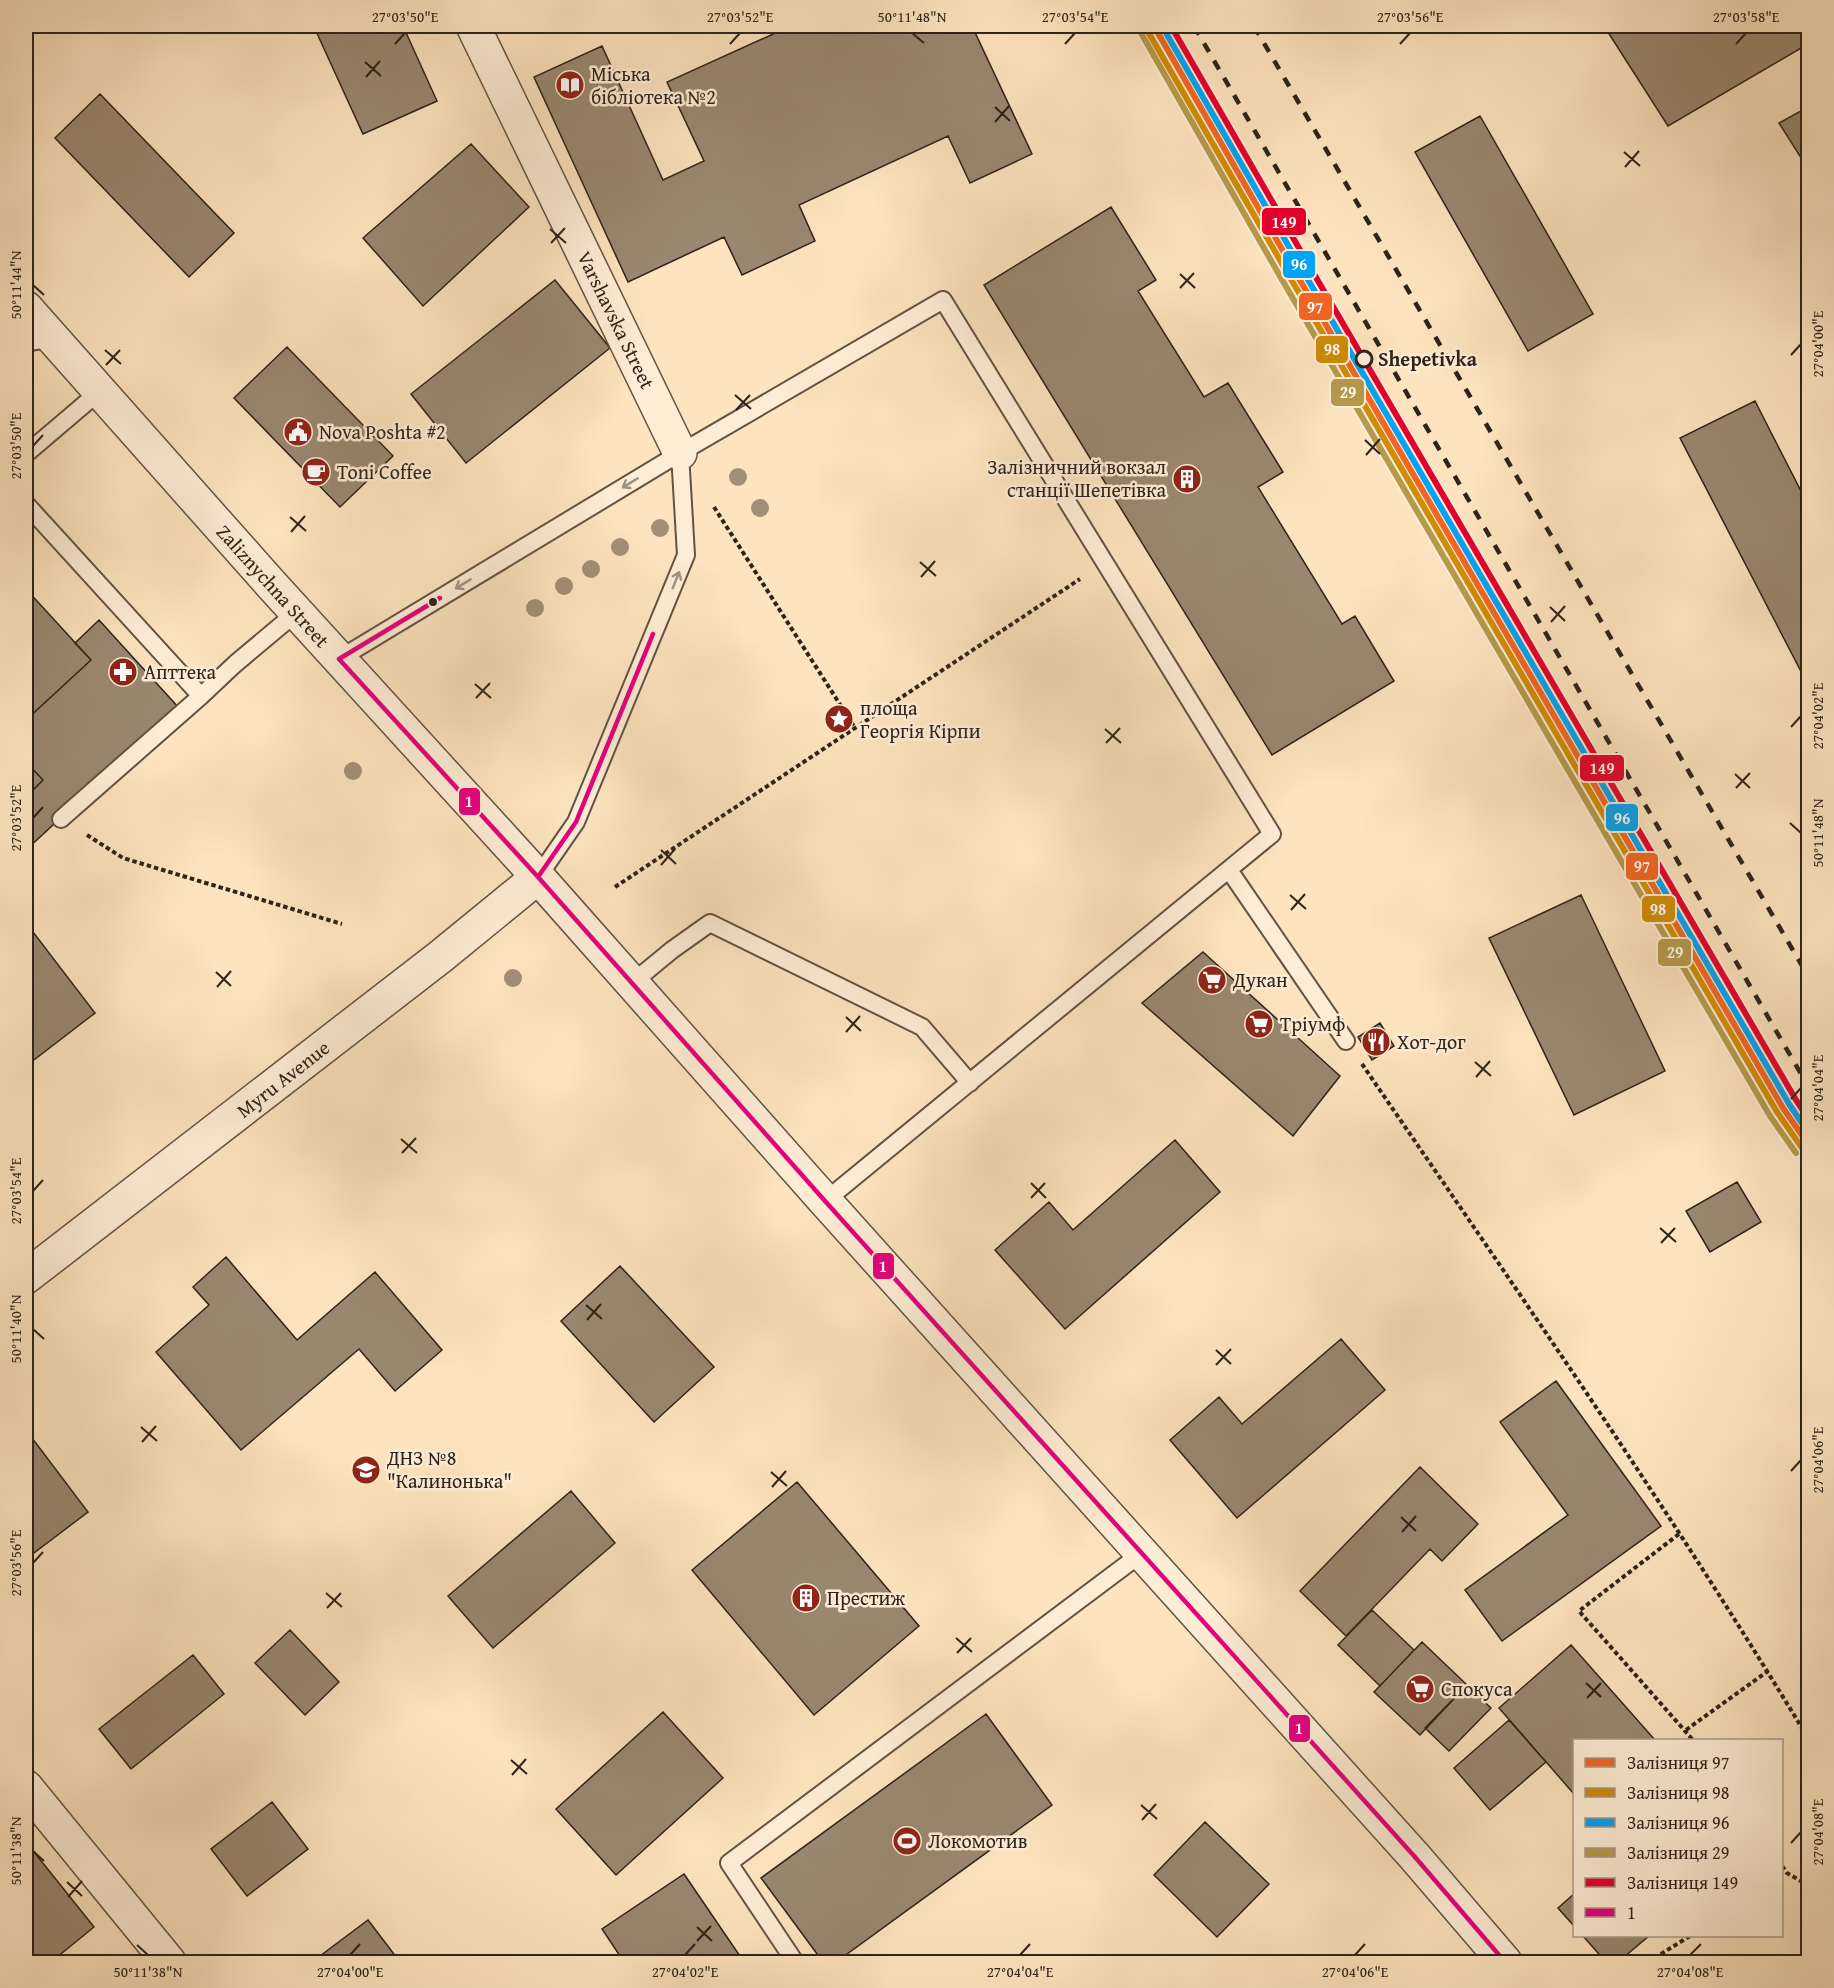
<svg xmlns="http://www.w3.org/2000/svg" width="1834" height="1988" viewBox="0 0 1834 1988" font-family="'Gentium Book Plus',serif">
<rect width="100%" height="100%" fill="#fde3bf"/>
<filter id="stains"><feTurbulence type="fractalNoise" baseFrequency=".00333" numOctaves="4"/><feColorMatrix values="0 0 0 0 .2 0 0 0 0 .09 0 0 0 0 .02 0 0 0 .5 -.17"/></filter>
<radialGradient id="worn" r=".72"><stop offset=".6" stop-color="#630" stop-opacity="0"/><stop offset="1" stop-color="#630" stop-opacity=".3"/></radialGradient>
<path fill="#99876f" stroke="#2d2319" stroke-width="1.5" d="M323,26H403L437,101L363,134L315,29Z
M791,26H972L1032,154L970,183L948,136L799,205L815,241L742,275L724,237L628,282L534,77L602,46L663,180L704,161L667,82Z
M1604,26H1686L1690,31L1701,26H1808V44L1668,126Z
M100,94L234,233L189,277L55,138Z
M1808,107V169L1779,123Z
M1480,116L1593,314L1528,351L1415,152Z
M471,144L529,207L423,306L363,238Z
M1111,207L1156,280L1138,291L1204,397L1228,383L1283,472L1258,487L1342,624L1355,616L1394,681L1272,755L984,285Z
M555,280L610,348L466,463L411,394Z
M287,347L393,456L340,507L234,398Z
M1755,401L1808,505V685L1680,438Z
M26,589L91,660L26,720Z
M99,620L179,708L26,850V797L43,780L26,762V720L91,660L75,643Z
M26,762L43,780L26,797Z
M1581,895L1665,1071L1574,1115L1489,938Z
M33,932L95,1013L26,1066V937Z
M1203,952L1340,1076L1293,1136L1142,1003Z
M1380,1023L1394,1046L1372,1060L1358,1037Z
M1175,1140L1220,1192L1065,1329L995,1250L1049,1202L1073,1230Z
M1737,1182L1761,1222L1710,1252L1686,1211Z
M226,1257L297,1340L375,1272L442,1350L395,1391L359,1349L241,1450L156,1352L209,1305L193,1287Z
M620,1266L714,1367L654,1422L561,1321Z
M1341,1339L1385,1390L1237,1518L1170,1440L1219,1397L1242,1424Z
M1556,1381L1661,1526L1502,1641L1465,1590L1568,1515L1500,1422Z
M26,1430L88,1512L26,1559Z
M1420,1467L1478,1524L1442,1561L1430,1549L1346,1636L1300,1591Z
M797,1482L919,1626L814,1715L692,1570Z
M571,1491L615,1543L493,1648L448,1596Z
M1372,1610L1414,1650L1380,1686L1338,1645Z
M290,1630L339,1682L305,1715L255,1663Z
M1422,1642L1467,1685L1420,1735L1374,1692Z
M1571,1645L1655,1740H1574V1794L1499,1708Z
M193,1655L224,1694L131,1769L99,1729Z
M1467,1685L1491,1708L1449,1751L1425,1728Z
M663,1712L723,1778L616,1875L556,1809Z
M986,1714L1052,1805L836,1962H823L761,1878Z
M1509,1720L1546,1762L1490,1810L1454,1768Z
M272,1802L308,1849L247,1896L211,1849Z
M1205,1822L1269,1884L1217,1937L1154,1875Z
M26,1842L94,1927L51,1962H26Z
M684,1874L744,1962H624L602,1929Z
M1574,1894V1926L1558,1908Z
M368,1920L400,1962H312Z
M1583,1936H1649L1618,1962H1606Z"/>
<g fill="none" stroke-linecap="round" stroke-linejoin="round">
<g stroke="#615342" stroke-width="20">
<path id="service" d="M26,343L53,338
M26,454L100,391
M26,504L201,696L61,819
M339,659L680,453L943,300L1272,834L825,1201
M201,696L235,664L297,612
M1229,870L1346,1041
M538,877L576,822L686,555L680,453
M632,983L672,950L710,923L922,1027L970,1083
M795,1962L729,1863L1142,1553"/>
</g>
<g stroke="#615342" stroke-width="36">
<path id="minor" d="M473,26L680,453
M26,308L270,583L538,877L825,1201L1415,1857L1505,1962
M26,1277L440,957L538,877
M26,1787L169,1962"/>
</g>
<path stroke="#2d2319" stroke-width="4" stroke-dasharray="4.5 3" stroke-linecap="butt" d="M714,507L855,728
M87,835L123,858L342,924
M615,887L1080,579
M1362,1064C1514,1286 1669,1508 1808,1738
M1679,1534L1579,1611L1693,1740
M1686,1730L1768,1671
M1782,1866L1787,1873L1808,1885
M1648,1962L1690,1936"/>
<use href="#service" stroke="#feedd5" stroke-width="16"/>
<use href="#minor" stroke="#feedd5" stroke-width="33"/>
<path stroke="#2d2319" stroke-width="4.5" stroke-dasharray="10 10" stroke-linecap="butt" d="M1194,26L1808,1086
M1254,26L1808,976"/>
<g stroke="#feedd5" stroke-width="9">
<path id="bus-1" d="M440,598L339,659L538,877L825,1201L1415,1857L1505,1962
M538,877L576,822L653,634"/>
</g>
<use href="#bus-1" stroke="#e5007d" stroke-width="4.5"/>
<g stroke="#feedd5" stroke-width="10">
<path id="rail-1" d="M1154,26L1294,270L1783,1108L1808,1144"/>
</g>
<g stroke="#feedd5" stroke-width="10">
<path id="rail-2" d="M1147,30L1288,274L1777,1112L1802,1148"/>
</g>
<g stroke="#feedd5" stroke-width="10">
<path id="rail-3" d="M1162,26L1300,266L1789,1104L1808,1132"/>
</g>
<g stroke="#feedd5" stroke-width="10">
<path id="rail-4" d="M1141,33L1281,278L1770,1116L1796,1153"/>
</g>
<g stroke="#feedd5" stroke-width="10">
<path id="rail-5" d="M1171,26L1307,262L1796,1100L1808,1118"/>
</g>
<use href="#rail-1" stroke="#f26522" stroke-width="6"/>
<use href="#rail-2" stroke="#cf8c05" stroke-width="6"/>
<use href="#rail-3" stroke="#02a3f4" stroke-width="6"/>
<use href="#rail-4" stroke="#b6994b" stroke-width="6"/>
<use href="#rail-5" stroke="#e4002b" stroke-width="6"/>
</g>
<g fill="#a28f77">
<circle cx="738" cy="477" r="9"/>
<circle cx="760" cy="508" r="9"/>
<circle cx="660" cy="528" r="9"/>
<circle cx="620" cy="547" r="9"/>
<circle cx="591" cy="569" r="9"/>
<circle cx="564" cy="586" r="9"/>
<circle cx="535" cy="608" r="9"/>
<circle cx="353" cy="771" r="9"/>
<circle cx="513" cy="978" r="9"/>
</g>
<defs><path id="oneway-shaft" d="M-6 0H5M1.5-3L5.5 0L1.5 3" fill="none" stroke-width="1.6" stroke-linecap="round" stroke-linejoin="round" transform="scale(1.5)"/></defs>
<g stroke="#a09280">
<use href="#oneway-shaft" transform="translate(630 483) rotate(149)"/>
<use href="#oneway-shaft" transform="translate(676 580) rotate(-68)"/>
<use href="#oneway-shaft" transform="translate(463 584) rotate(149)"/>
</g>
<path fill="none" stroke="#2d2319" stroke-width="2" d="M912,33L924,43M395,44L405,33M730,44L740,33M1065,44L1075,33M1400,44L1410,33M1736,44L1746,33M365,62L381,76M366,77L380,61M995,107L1010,121M995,122L1009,106M1624,152L1640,166M1625,167L1639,151M550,229L566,243M551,243L565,228M1180,274L1195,288M33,285L44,295M1180,288L1194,273M105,350L121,364M1791,355L1801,344M106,365L120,350M735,395L751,409M736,410L750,395M1365,440L1380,454M33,446L43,435M1366,455L1380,439M290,517L306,531M291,532L305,516M920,562L936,576M921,577L935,561M1550,607L1565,621M1551,622L1565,606M475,684L491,698M476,698L490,683M1791,727L1801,716M1105,729L1121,743M1106,743L1120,728M1735,774L1750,788M1736,788L1750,773M33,818L43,807M1790,823L1801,833M661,850L676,864M661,865L675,849M1290,895L1306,909M1291,910L1305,894M216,972L231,986M217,987L231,971M846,1017L861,1031M846,1032L860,1016M1475,1062L1491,1076M1476,1077L1490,1061M1791,1099L1801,1088M401,1139L417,1153M402,1153L416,1138M1031,1183L1046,1198M33,1191L43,1180M1031,1198L1045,1183M1660,1228L1676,1242M1661,1243L1675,1228M586,1305L602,1319M587,1320L601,1304M33,1329L44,1339M1216,1350L1231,1364M1216,1365L1231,1349M141,1427L157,1441M142,1442L156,1426M1791,1471L1801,1460M771,1472L787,1486M772,1487L786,1471M1401,1517L1416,1531M1402,1532L1416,1516M33,1563L43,1552M326,1593L342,1607M327,1608L341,1593M956,1638L972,1652M957,1653L971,1638M1586,1683L1601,1697M1587,1698L1601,1683M511,1760L527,1774M512,1775L526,1759M1141,1805L1157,1819M1142,1820L1156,1804M1791,1843L1801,1832M33,1851L44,1861M67,1882L82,1896M68,1897L82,1881M697,1927L712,1941M697,1941L711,1926M137,1945L148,1955M350,1955L360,1944M685,1955L695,1944M1020,1955L1030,1944M1355,1955L1365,1944M1690,1955L1701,1944"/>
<defs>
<g id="library-disc" transform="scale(1.5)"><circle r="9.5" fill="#8f2418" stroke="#feedd5"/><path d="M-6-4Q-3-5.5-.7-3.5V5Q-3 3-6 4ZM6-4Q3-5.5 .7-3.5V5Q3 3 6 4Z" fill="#fff"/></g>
<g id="civic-disc" transform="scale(1.5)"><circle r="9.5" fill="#8f2418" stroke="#feedd5"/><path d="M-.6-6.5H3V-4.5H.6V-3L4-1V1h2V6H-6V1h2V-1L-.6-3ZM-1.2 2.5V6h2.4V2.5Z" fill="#fff"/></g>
<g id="cafe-disc" transform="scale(1.5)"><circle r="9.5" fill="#8f2418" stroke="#feedd5"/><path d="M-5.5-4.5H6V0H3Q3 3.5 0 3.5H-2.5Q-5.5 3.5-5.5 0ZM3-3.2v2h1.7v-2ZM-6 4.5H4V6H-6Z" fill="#fff"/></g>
<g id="building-disc" transform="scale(1.5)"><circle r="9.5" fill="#8f2418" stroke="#feedd5"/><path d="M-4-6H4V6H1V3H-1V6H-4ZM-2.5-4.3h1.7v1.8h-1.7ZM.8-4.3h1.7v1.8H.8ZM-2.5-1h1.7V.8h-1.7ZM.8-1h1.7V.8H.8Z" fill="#fff"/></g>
<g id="pharmacy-disc" transform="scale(1.5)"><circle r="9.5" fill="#8f2418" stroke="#feedd5"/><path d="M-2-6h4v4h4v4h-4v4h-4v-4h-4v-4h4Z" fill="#fff"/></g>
<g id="sight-disc" transform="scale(1.5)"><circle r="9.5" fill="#8f2418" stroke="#feedd5"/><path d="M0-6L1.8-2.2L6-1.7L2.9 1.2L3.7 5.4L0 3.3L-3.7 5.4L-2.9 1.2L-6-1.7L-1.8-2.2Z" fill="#fff"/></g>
<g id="supermarket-disc" transform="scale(1.5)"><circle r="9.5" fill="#8f2418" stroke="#feedd5"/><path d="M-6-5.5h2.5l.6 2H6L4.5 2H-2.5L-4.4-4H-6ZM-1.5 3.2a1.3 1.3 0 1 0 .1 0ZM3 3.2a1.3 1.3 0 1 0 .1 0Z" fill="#fff"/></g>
<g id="restaurant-disc" transform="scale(1.5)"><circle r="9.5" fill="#8f2418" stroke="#feedd5"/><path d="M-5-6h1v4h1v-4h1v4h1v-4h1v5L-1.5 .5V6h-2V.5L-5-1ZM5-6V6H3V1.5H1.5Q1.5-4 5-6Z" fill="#fff"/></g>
<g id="school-disc" transform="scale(1.5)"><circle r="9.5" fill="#8f2418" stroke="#feedd5"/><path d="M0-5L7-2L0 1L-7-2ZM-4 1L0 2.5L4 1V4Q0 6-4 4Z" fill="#fff"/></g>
<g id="stadium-disc" transform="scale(1.5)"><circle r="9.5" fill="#8f2418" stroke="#feedd5"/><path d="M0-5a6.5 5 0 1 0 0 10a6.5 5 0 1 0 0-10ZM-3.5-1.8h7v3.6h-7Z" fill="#fff"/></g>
</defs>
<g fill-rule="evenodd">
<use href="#library-disc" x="570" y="85"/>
<use href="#civic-disc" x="298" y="432"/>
<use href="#cafe-disc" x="316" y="472"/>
<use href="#building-disc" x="1187" y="479"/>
<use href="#pharmacy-disc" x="123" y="672"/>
<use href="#sight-disc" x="839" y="719"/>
<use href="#supermarket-disc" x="1212" y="980"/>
<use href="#supermarket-disc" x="1259" y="1024"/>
<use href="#restaurant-disc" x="1376" y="1042"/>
<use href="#school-disc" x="366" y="1470"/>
<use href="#building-disc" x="806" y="1598"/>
<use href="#supermarket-disc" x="1420" y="1689"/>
<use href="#stadium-disc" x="907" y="1841"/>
</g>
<circle fill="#feedd5" stroke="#2d2319" stroke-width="3" cx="1364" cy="359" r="8"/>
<circle fill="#2d2319" stroke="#feedd5" stroke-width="2" cx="433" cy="602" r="5"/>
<g text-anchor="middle" stroke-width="5" stroke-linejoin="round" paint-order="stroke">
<g font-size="20" fill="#2d2319" stroke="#feedd5" text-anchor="start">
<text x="591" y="81">Міська<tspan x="591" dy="23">бібліотека №2</tspan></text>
<text x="319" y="439">Nova Poshta #2</text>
<text x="1166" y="474" text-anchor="end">Залізничний вокзал<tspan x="1166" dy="23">станції Шепетівка</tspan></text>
<text x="337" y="479">Toni Coffee</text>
<text x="144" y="679">Апттека</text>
<text x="860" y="715">площа<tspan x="860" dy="23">Георгія Кірпи</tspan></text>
<text x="1233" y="987">Дукан</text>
<text x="1280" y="1031">Тріумф</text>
<text x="1397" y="1049">Хот-дог</text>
<text x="387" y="1465">ДНЗ №8<tspan x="387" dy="23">"Калинонька"</tspan></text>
<text x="827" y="1605">Престиж</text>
<text x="1441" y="1696">Спокуса</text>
<text x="928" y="1848">Локомотив</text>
</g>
<g font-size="20" fill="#2d2319" stroke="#feedd5">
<text transform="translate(616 320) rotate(64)" y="7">Varshavska Street</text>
<text transform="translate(273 586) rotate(48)" y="7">Zaliznychna Street</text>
<text transform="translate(283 1079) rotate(-38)" y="7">Myru Avenue</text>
</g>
<g font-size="20" font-weight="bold" fill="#2d2319" stroke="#feedd5" text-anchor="start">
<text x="1378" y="366">Shepetivka</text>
</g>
</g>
<g stroke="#feedd5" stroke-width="2">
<rect x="1261" y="207" width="46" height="29" rx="6" fill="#e4002b"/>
<rect x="1282" y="250" width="34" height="29" rx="6" fill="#02a3f4"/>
<rect x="1298" y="292" width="35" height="29" rx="6" fill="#f26522"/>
<rect x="1315" y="335" width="34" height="29" rx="6" fill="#cf8c05"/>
<rect x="1330" y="378" width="35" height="29" rx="6" fill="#b6994b"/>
<rect x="1579" y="754" width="46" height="28" rx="6" fill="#e4002b"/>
<rect x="458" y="787" width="23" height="29" rx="6" fill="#e5007d"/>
<rect x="1605" y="803" width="34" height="29" rx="6" fill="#02a3f4"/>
<rect x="1625" y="852" width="34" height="29" rx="6" fill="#f26522"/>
<rect x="1641" y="895" width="35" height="28" rx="6" fill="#cf8c05"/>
<rect x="1657" y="938" width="35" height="29" rx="6" fill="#b6994b"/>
<rect x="872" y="1252" width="23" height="28" rx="6" fill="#e5007d"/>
<rect x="1288" y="1714" width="23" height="29" rx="6" fill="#e5007d"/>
</g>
<g font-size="16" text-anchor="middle" font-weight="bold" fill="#fff">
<text x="1284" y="228">149</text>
<text x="1299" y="270">96</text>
<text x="1315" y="313">97</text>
<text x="1332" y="355">98</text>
<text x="1348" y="398">29</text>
<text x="1602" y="774">149</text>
<text x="469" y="807">1</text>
<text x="1622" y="824">96</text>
<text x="1642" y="872">97</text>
<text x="1658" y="915">98</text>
<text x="1675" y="958">29</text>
<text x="883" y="1272">1</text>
<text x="1299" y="1734">1</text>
</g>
<rect width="1834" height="1988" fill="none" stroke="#fde3bf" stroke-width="66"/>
<rect x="1573" y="1739" width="210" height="198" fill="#feedd5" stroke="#aa9c8a" stroke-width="1.5"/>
<rect x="1585" y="1758" width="30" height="9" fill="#f26522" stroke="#aa9c8a" stroke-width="1.5"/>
<text x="1627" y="1769" font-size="18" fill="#2d2319">Залізниця 97</text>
<rect x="1585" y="1788" width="30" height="9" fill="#cf8c05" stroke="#aa9c8a" stroke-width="1.5"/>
<text x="1627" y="1799" font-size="18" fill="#2d2319">Залізниця 98</text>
<rect x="1585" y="1818" width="30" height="9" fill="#02a3f4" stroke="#aa9c8a" stroke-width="1.5"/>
<text x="1627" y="1829" font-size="18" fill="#2d2319">Залізниця 96</text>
<rect x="1585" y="1848" width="30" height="9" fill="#b6994b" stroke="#aa9c8a" stroke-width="1.5"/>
<text x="1627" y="1859" font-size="18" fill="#2d2319">Залізниця 29</text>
<rect x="1585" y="1878" width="30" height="9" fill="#e4002b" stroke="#aa9c8a" stroke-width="1.5"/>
<text x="1627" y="1889" font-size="18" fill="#2d2319">Залізниця 149</text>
<rect x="1585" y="1908" width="30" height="9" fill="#e5007d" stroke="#aa9c8a" stroke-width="1.5"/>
<text x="1627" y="1919" font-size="18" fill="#2d2319">1</text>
<rect x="33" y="33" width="1768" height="1922" fill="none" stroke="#2d2319" stroke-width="2"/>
<g font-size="15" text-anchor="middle" fill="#2d2319">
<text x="405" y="22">27°03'50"E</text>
<text x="740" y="22">27°03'52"E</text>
<text x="912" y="22">50°11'48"N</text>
<text x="1075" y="22">27°03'54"E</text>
<text x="1410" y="22">27°03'56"E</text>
<text x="1746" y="22">27°03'58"E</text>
<text transform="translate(16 285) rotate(-90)" y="5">50°11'44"N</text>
<text transform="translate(1818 344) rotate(-90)" y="5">27°04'00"E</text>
<text transform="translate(16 446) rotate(-90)" y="5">27°03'50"E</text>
<text transform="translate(1818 716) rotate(-90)" y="5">27°04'02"E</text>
<text transform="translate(16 818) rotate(-90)" y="5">27°03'52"E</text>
<text transform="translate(1818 833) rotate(-90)" y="5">50°11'48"N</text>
<text transform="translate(1818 1088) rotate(-90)" y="5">27°04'04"E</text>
<text transform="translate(16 1191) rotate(-90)" y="5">27°03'54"E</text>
<text transform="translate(16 1329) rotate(-90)" y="5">50°11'40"N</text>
<text transform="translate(1818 1460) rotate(-90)" y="5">27°04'06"E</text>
<text transform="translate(16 1563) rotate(-90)" y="5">27°03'56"E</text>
<text transform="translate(1818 1832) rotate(-90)" y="5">27°04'08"E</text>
<text transform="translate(16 1851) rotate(-90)" y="5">50°11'38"N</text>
<text x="148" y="1977">50°11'38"N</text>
<text x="350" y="1977">27°04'00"E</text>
<text x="685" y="1977">27°04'02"E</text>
<text x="1020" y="1977">27°04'04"E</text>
<text x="1355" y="1977">27°04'06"E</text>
<text x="1690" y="1977">27°04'08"E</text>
</g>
<rect width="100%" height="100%" filter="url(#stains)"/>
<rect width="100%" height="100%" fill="url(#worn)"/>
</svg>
